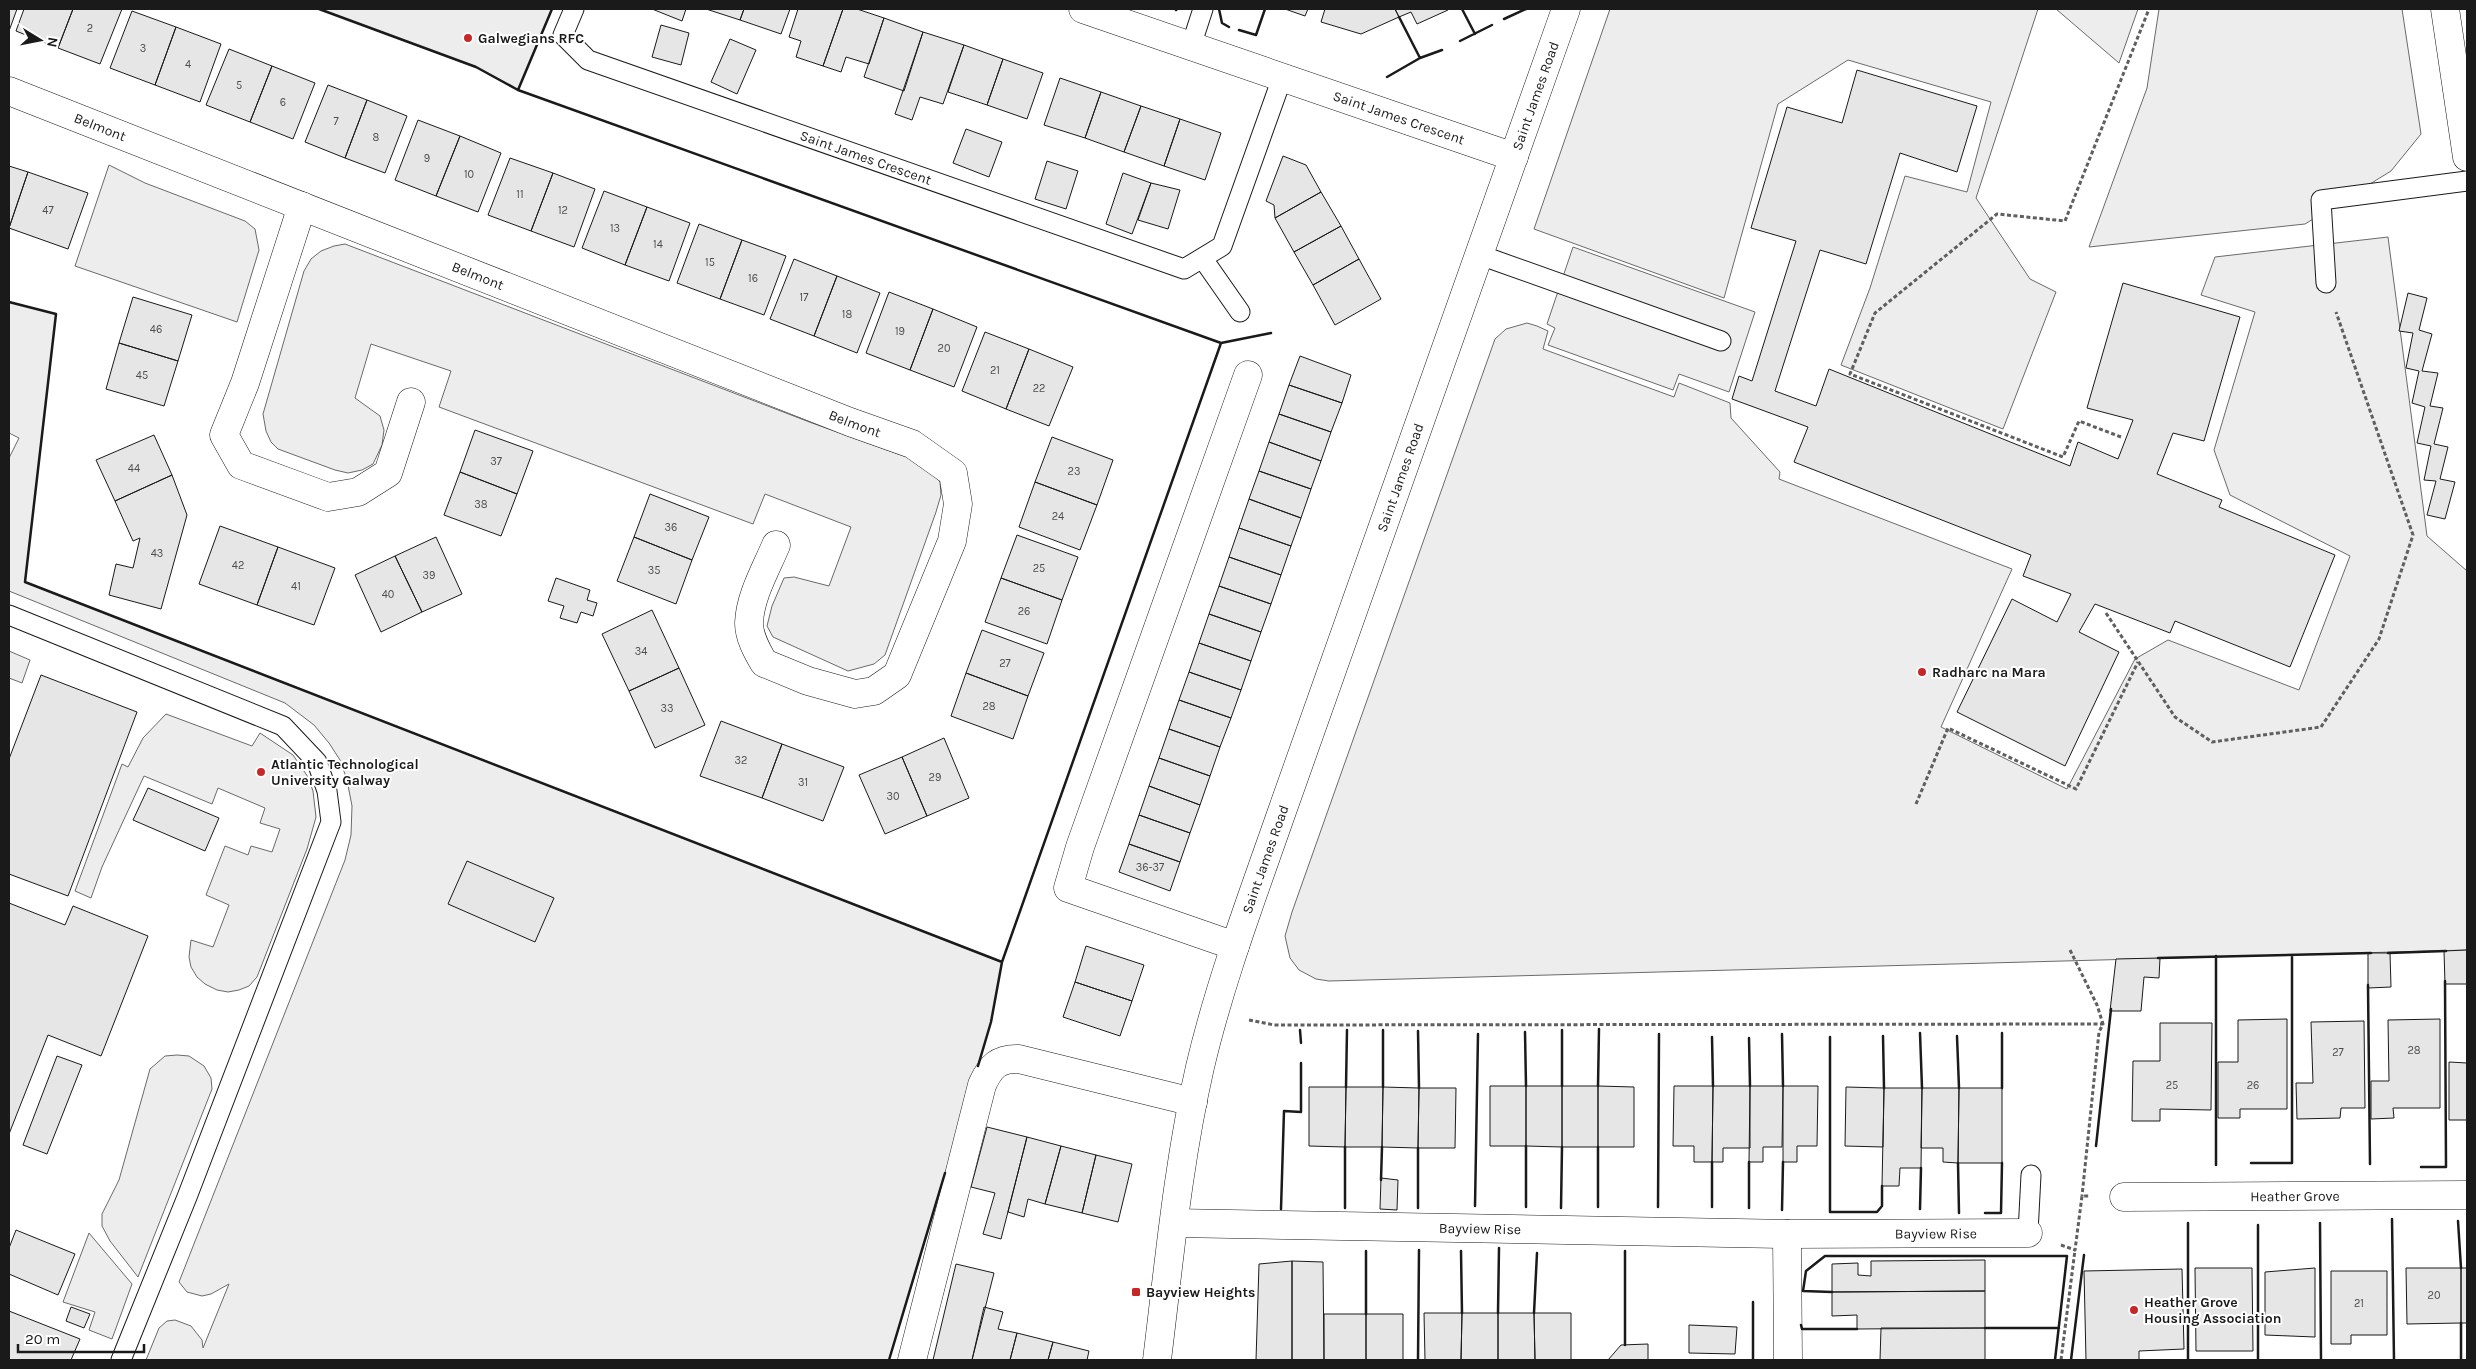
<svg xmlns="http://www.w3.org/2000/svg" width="2476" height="1369" viewBox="0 0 2476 1369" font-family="Karla,sans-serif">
<rect width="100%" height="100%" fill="#fff"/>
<path fill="#ededed" stroke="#6a6a6a" d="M319,9H552L518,90L476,67Z
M1610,9H2038L1976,198L2030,279L2056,292L2003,429L1841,365L1870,288L1905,176L1967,192L1991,102L1848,60L1778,104L1724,298L1534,229Z
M2056,9H2138L2119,63Z
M2159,9H2402L2421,134L2391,171L2305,224L2089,247L2147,88Z
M109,165L145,183L245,221L255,229L259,250L237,322L75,266Z
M2388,237L2427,536L2467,571V950L1329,981L1316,979L1299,970L1290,958L1285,936L1292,912L1495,339L1506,329L1527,323L1537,326L1548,331L1543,349L1674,397L1679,383L1730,403L1731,418L1780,472L1779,479L2012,569L1941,727L2067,789L2135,659L2168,640L2299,690L2350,556L2230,495L2214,450L2255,312L2201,295L2215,257Z
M345,244L812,423L918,461L933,472L940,482L941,495L936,512L885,655L874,664L848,671L773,637L767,626L772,606L784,578L794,577L829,586L851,527L765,494L753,524L439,407L451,371L371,344L355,398L380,416L384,430L382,445L373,464L362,470L348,473L335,470L278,449L271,442L266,431L263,414L304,271L311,259L321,251L334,246Z
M1573,247L1755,312L1729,392L1679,374L1673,390L1548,345L1555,328L1547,324Z
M9,302L56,314L25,582L1002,962L991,1022L889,1360H146L159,1328L167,1321L175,1320L191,1326L202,1340L203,1348L229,1284L211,1294L202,1296L187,1292L179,1282L345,860L351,835L352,806L347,780L340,760L329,743L314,725L285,703L9,591V458L19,438L9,433Z
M9,651L30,660L22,683L9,678Z
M166,714L252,746L260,733L293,755L308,777L313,791L316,817L307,849L257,977L249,986L239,990L228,992L217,990L205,984L197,977L191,967L189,957L191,940L213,947L229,905L206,895L225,846L248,855L251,846L272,852L280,829L260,823L265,808L218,788L212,804L144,776L102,867L91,898L75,891L122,764L128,767L143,738Z
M177,1055L189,1056L204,1066L211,1078L212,1089L138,1277L110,1241L102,1226V1214L119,1180L150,1069L165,1056Z
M89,1233L132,1284L112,1339L89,1330L95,1312L63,1302Z"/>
<path fill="#e6e6e6" stroke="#1a1a1a" d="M9,9H17L9,31Z
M24,9H73L58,48L16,31Z
M73,9H122L100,64L58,48Z
M652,9H686L682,21Z
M706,9H744L740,20Z
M744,9H790L781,34L740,20Z
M798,9H843L823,66L796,57L801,41L789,37Z
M843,9H857L884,18L869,64L846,57L841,72L823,66Z
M1285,9H1308L1305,16Z
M1325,9H1395L1399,17L1361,34L1321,22Z
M1395,9H1448V10L1417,24L1411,12L1399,17Z
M132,11L176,27L155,85L110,68Z
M884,18L923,32L904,91L864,77Z
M661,25L689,33L681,65L652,57Z
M176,27L221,44L200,102L155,85Z
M923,32L964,45L943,104L920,97L912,120L895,114Z
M730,39L756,50L737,94L711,82Z
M964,45L1003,59L987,105L948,92Z
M229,49L272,66L250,122L206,105Z
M1003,59L1043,73L1027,119L987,105Z
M272,66L315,83L293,139L250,122Z
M1857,70L1977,106L1957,172L1900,153L1866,264L1820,250L1775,391L1816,406L1829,369L2070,466L2078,442L2118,459L2133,420L2087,408L2123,283L2240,317L2204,441L2173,433L2157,474L2222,500L2219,507L2335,555L2290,667L2175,621L2170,633L2095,604L2079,632L2119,652L2065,766L1957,712L2012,599L2057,622L2071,594L2023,576L2031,555L1794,462L1808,427L1732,399L1739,376L1752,381L1796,241L1751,228L1787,107L1842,123Z
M1060,78L1101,92L1085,138L1044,125Z
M328,85L367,100L345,158L305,142Z
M1101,92L1141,106L1124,152L1085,138Z
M367,100L407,116L385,173L345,158Z
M1141,106L1180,119L1164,166L1124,152Z
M1180,119L1221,133L1205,180L1164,166Z
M418,120L460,136L436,196L395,180Z
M966,129L1002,142L989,177L953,163Z
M460,136L501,153L478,212L436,196Z
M1283,156L1306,165L1321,192L1275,218L1274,205L1266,201Z
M510,158L553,173L531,231L488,215Z
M1047,161L1078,171L1066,209L1035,199Z
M9,166L28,172L9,228Z
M28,172L88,193L68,249L9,228Z
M553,173L595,189L574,247L531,231Z
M1123,173L1151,183L1132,234L1106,224Z
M1151,183L1180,190L1168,229L1138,220Z
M604,191L647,207L625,265L582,248Z
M1321,192L1341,226L1294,252L1275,218Z
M647,207L690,223L669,281L625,265Z
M699,224L742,240L720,299L677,283Z
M1341,226L1359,259L1313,285L1294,252Z
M742,240L786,256L764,315L720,299Z
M794,259L837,276L814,336L770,319Z
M1359,259L1381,299L1335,325L1313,285Z
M837,276L880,293L857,353L814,336Z
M889,292L933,309L910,370L866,353Z
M2408,293L2427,298L2419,330L2432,334L2422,371L2438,373L2430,406L2443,408L2434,444L2448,447L2440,479L2455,482L2445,519L2427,515L2436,481L2424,480L2431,446L2417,443L2425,407L2412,403L2419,371L2406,368L2413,333L2399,331Z
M133,297L192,315L178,361L119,343Z
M933,309L977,327L954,387L910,370Z
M985,332L1029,349L1006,409L962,391Z
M119,343L178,361L164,406L106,389Z
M1029,349L1073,367L1049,426L1006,409Z
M1300,356L1351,375L1342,403L1289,385Z
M1289,385L1342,403L1331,432L1279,414Z
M1279,414L1331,432L1321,461L1269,442Z
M475,430L533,451L517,494L460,472Z
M154,435L172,475L115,501L96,460Z
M1052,437L1113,460L1097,505L1035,482Z
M1269,442L1321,461L1311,489L1259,471Z
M1259,471L1311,489L1301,518L1249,499Z
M460,472L517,494L501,536L444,515Z
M172,475L187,515L161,609L109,595L116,564L133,568L140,538L133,541L115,501Z
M1035,482L1097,505L1080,550L1019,527Z
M650,494L709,517L692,560L634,537Z
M1249,499L1301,518L1291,546L1239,528Z
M220,526L278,547L257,605L199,584Z
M1239,528L1291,546L1281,575L1229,557Z
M1017,535L1078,557L1062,600L1001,578Z
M436,537L462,594L422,612L395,556Z
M634,537L692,560L676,604L617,581Z
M278,547L335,568L314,625L257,605Z
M395,556L422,612L381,632L355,575Z
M1229,557L1281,575L1271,604L1219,586Z
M556,578L590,590L587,600L597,603L593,616L581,612L577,623L560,618L564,606L548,601Z
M1001,578L1062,600L1047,644L985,622Z
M1219,586L1271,604L1261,632L1209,614Z
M652,610L679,668L629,691L602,634Z
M1209,614L1261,632L1251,661L1199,643Z
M982,630L1044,653L1028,696L966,673Z
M1199,643L1251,661L1241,690L1189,672Z
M679,668L705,725L655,748L629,691Z
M1189,672L1241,690L1231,718L1179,700Z
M966,673L1028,696L1013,739L951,716Z
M41,675L137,712L68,896L9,874V759Z
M1179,700L1231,718L1220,747L1169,729Z
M721,721L782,744L762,798L700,776Z
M1169,729L1220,747L1210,776L1159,758Z
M944,738L969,798L927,816L902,757Z
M782,744L844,767L823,821L762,798Z
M902,757L927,816L885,834L859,775Z
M1159,758L1210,776L1200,805L1149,786Z
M1149,786L1200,805L1190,833L1139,815Z
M148,788L219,818L205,851L133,820Z
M1139,815L1190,833L1180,862L1129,844Z
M1129,844L1180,862L1170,891L1119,872Z
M467,861L554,898L535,942L448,904Z
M9,903L65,925L73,906L148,936L101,1056L48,1035L9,1134Z
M1086,946L1144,965L1132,1001L1075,982Z
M2467,950V984H2445L2444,951Z
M2368,953H2390L2391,987L2368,988Z
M2160,958L2159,978L2144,977L2141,1011H2110L2116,959Z
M1075,982L1132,1001L1120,1036L1063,1017Z
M2287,1019V1109H2240V1118H2218V1062H2238V1020Z
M2440,1019V1108H2393L2394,1118L2371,1119V1081H2389L2388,1020Z
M2364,1021L2365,1108H2341L2340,1118L2297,1119L2296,1083H2313L2311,1022Z
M2160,1023H2212L2211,1110L2160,1109V1121H2132L2133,1061H2160Z
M57,1056L82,1065L47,1154L23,1145Z
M2449,1062L2467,1063V1120H2449Z
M1490,1086H1526V1146H1490Z
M1526,1086H1562V1147L1526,1146Z
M1562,1086H1598V1147H1562Z
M1598,1086L1634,1087V1147H1598Z
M1674,1086H1713L1712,1162H1694V1146H1673Z
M1713,1086H1750V1148H1723V1162H1712Z
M1750,1086H1783L1782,1147H1763V1162H1749Z
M1783,1086H1818L1817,1146H1797V1162H1783Z
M1309,1087H1346L1345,1147L1309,1146Z
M1346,1087H1383L1382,1147H1345Z
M1383,1087L1419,1088L1418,1148L1382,1147Z
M1846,1087L1884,1088L1883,1147L1845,1146Z
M1419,1088H1456L1455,1148H1418Z
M1884,1088H1922L1921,1168H1900L1899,1186H1882Z
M1922,1088H1959L1958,1163L1943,1162V1148H1921Z
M1959,1088H2002V1163H1958Z
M987,1127L1027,1137L1001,1239L983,1234L995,1193L971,1187Z
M1027,1137L1061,1146L1045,1204L1028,1199L1024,1217L1008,1212Z
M1061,1146L1096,1155L1082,1213L1045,1204Z
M1096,1155L1132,1164L1118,1222L1082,1213Z
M1381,1178L1398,1180L1397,1210L1380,1209Z
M16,1230L75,1254L58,1295L9,1274V1248Z
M1985,1260V1291L1832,1292V1264L1858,1263V1275L1871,1276V1261Z
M1292,1261V1360H1256L1259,1264Z
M1292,1261L1323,1262L1324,1360H1292Z
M956,1264L994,1273L972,1360H933Z
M2195,1268H2252L2253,1351H2196Z
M2315,1268V1337L2265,1335V1272Z
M2406,1268H2461V1323L2407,1324Z
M2461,1268H2467V1323H2461Z
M2182,1269L2184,1349L2139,1351V1360H2086L2084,1271Z
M2331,1271H2387V1335H2351V1344H2331Z
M1985,1291V1328L1857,1329V1315L1832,1316V1292Z
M71,1307L90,1314L84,1328L66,1321Z
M984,1307L1003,1312L998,1329L1017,1333L1010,1360H972Z
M9,1311L80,1339L71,1360H9Z
M1424,1313H1462L1461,1360H1425Z
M1462,1313H1498V1360H1461Z
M1498,1313H1534L1535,1360H1498Z
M1534,1313H1571V1360H1535Z
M1324,1314H1366V1360H1324Z
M1366,1314H1403V1360H1366Z
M1689,1325L1737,1327L1735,1354L1689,1353Z
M1881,1328H1985V1360H1880Z
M1017,1333L1053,1342L1048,1360H1010Z
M1053,1342L1089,1351L1087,1360H1048Z
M1648,1344V1360H1608L1621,1345Z"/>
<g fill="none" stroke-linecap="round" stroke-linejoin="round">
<g stroke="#1a1a1a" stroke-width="21">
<g id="lane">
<path id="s1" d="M574,9L563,35L588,60L1184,269L1222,246L1282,78"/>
<path d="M1191,46L1203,9"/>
<path d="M1480,255L1721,341"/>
<path d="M1203,259L1240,312"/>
<path d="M2326,283L2321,200L2467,181"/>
<path d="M9,615L283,726L317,762L327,791L331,822L187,1197L121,1360"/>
<path d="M2028,1233L2031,1175"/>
</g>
</g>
<g stroke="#1a1a1a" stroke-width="29">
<g id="street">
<path id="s2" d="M1083,9L1514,157"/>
<path id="s3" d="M9,91L850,422L912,444L953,473L958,504L952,541L897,675L874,691L855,694L808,681L764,663C757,651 749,637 749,623C750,596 766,569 776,545"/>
<path d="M302,206L245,383L224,435L241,465L328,497L358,492L388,473L411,402"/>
<path d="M1235,946L1068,888L1080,847L1248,375"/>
<path id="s4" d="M2124,1197L2467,1195"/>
<path id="s5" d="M1174,1223L1787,1234L2028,1233"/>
<path d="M1787,1234L1788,1360"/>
<path d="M912,1360L982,1085C990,1067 998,1058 1019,1059L1193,1102"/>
</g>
</g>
<g stroke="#1a1a1a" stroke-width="29">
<g id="secondary">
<path d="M2445,9L2467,157"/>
<path id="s6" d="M1157,1360C1169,1263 1178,1163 1200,1067C1220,982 1251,900 1280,817L1566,9"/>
</g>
</g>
<path stroke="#5f5f5f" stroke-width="3" stroke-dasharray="4 2.5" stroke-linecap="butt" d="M2121,437L2079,421L2063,457L1850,374L1875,313L1997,214L2065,221L2149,9
M2106,613L2175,717L2212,742L2321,727L2379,639L2413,535L2336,312
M1916,804L1948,728L2076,789L2138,662
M2070,950L2097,1005L2103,1024L2099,1032L2082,1196
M1249,1020L1274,1025L2103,1024
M2061,1245L2075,1250L2082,1196H2089
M2061,1360L2075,1250"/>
<use href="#lane" stroke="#fff" stroke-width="19"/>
<use href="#street" stroke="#fff" stroke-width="28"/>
<use href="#secondary" stroke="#fff" stroke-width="28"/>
<path stroke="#1a1a1a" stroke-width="2.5" d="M319,9L476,67L518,90L1221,343L1271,333
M1219,9L1222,23L1229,27
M1462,9L1475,34
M1176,10L1177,9
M1399,17L1420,58
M1504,19L1526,9
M1239,30L1256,35L1265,9
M1460,41L1492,25
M1387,77L1420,58L1442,50
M518,90L552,9
M9,302L56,314L25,582L1002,962L991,1022L978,1066
M2388,953L2446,951
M2216,956V1165
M2158,958L2371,953
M1002,962L1221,343
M2368,985L2370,1164
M1300,1030L1301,1043
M1562,1030V1086
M1418,1031L1419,1088
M1525,1032L1526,1086
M1920,1033L1922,1088
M2002,1033V1088
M1782,1034L1783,1086
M1883,1036L1884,1088
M1957,1036L1959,1088
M1712,1037L1713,1086
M1830,1037V1212H1877L1882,1206V1186
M1749,1038L1750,1086
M1598,1086L1599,1029
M1346,1087L1347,1030
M1383,1087V1030
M1526,1146V1207
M2096,1146L2111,1009
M1598,1147V1207
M1958,1163L1959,1213
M2251,1163H2292V955
M2421,1167H2446L2445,981
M1381,1180L1382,1147
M1475,1206L1478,1034
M1658,1207L1659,1034
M1712,1207V1162
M1345,1208V1147
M1418,1208V1148
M1561,1208L1562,1147
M1749,1208V1162
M1281,1209L1284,1111L1301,1112V1063
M1920,1209L1921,1168
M1782,1210L1783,1162
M1985,1213H2001L2002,1163
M2392,1219L2394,1360
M2458,1221L2461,1268
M2188,1223V1360
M2320,1223L2321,1360
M1461,1251L1462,1313
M1832,1292L1803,1291L1806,1271L1825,1256H2067L2055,1360
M1498,1313L1499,1248
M1534,1313L1537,1253
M1366,1314V1251
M2461,1323V1360
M1801,1325L1802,1329H1857
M1985,1328H2059
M1625,1345V1251
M889,1360L945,1173
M1418,1360L1419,1250
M1753,1360V1302
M2071,1360L2084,1255
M2258,1360V1225"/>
</g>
<g fill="#c62828" stroke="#fff" stroke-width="2">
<circle cx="468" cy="38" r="5"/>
<circle cx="1922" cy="672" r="5"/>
<circle cx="261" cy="772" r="5"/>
<rect x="1131" y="1287" width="10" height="10" rx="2.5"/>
<circle cx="2134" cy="1310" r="5"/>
</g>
<g text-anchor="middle" stroke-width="4" stroke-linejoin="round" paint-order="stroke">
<g font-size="11" fill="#4d4d4d">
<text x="90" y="32">2</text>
<text x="143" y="52">3</text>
<text x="188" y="68">4</text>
<text x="239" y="89">5</text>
<text x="283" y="106">6</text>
<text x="336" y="125">7</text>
<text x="376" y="141">8</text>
<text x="427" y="162">9</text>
<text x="469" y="178">10</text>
<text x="520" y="198">11</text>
<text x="48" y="214">47</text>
<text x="563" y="214">12</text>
<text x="615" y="232">13</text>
<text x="658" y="248">14</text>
<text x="710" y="266">15</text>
<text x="753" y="282">16</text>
<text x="804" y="301">17</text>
<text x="847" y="318">18</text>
<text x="156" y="333">46</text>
<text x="900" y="335">19</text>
<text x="944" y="352">20</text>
<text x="995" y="374">21</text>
<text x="142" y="379">45</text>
<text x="1039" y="392">22</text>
<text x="496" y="465">37</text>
<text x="134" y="472">44</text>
<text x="1074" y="475">23</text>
<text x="481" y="508">38</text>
<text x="1058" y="520">24</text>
<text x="671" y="531">36</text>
<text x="157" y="557">43</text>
<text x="238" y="569">42</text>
<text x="1039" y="572">25</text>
<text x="654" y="574">35</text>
<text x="429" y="579">39</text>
<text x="296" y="590">41</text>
<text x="388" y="598">40</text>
<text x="1024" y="615">26</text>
<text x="641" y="655">34</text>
<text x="1005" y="667">27</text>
<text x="989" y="710">28</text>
<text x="667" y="712">33</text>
<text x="741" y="764">32</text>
<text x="935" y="781">29</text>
<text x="803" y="786">31</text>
<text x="893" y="800">30</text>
<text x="1150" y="871">36-37</text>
<text x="2414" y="1054">28</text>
<text x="2338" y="1056">27</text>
<text x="2172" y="1089">25</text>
<text x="2253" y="1089">26</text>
<text x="2434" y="1299">20</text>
<text x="2359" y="1307">21</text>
</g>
<g font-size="14" font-weight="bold" fill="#1a1a1a" stroke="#fff" text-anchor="start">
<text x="478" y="43">Galwegians RFC</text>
<text x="1932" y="677">Radharc na Mara</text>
<text x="271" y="769">Atlantic Technological<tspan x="271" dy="16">University Galway</tspan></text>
<text x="1146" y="1297">Bayview Heights</text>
<text x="2144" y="1307">Heather Grove<tspan x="2144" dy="16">Housing Association</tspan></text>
</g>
<g font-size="14" fill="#1a1a1a" stroke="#fff">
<text dy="5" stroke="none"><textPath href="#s6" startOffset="1324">Saint James Road</textPath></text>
<text dy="5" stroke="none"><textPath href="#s2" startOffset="334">Saint James Crescent</textPath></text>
<text dy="5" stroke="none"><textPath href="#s3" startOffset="98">Belmont</textPath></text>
<text dy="5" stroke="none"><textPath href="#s1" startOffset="358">Saint James Crescent</textPath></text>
<text dy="5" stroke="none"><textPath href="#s3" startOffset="504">Belmont</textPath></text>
<text dy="5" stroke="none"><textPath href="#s3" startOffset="909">Belmont</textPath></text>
<text dy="5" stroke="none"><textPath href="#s6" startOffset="919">Saint James Road</textPath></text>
<text dy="5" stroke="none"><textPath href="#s6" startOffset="514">Saint James Road</textPath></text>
<text dy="5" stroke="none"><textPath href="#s4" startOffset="171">Heather Grove</textPath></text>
<text dy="5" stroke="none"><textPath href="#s5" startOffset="306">Bayview Rise</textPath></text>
<text dy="5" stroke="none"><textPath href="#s5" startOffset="762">Bayview Rise</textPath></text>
</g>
</g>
<rect width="2476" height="1369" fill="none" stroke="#1a1a1a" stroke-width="20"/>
<g transform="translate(40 40) rotate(100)" stroke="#ffffff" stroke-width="4" paint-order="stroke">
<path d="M0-4L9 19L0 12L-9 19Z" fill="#1a1a1a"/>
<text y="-8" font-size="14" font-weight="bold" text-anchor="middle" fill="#1a1a1a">N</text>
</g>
<path d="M18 1344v8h126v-8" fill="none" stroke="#1a1a1a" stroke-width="2.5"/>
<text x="25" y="1344" font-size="15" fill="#1a1a1a" stroke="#ffffff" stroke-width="4" paint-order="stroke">20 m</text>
</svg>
